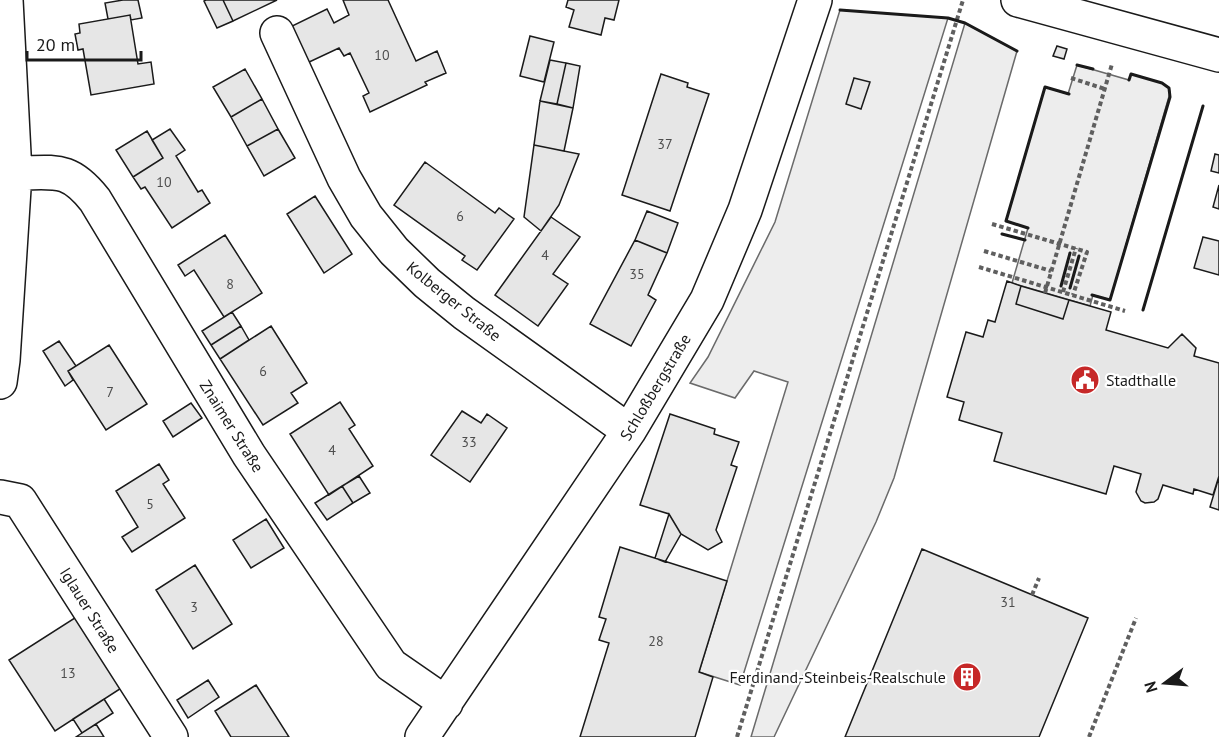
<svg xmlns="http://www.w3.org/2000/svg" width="1219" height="737" viewBox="0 0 1219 737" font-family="'PT Sans',sans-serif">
<rect width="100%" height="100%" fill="#fff"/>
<path fill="#ededed" stroke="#6a6a6a" stroke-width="1.5" d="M840,10L948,18L740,685L699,672L788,382L754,371L735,398L690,383L708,357L775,222Z
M965,23L1017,51L894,478L876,522L774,737H751Z
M1077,65L1129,80L1131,74L1162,83L1169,88L1170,93L1110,300L1093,295L1090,306L1012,283L1028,228L1006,221L1045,87L1068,94Z"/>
<path fill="#e6e6e6" stroke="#1a1a1a" stroke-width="1.5" d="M123,0H138L142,18L131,20L130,15L108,19L105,3Z
M206,0H223L233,21L217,28L204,1Z
M223,0H277L233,21Z
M343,0H388L416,61L437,51L446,73L425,82L427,85L370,112L363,96L369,93L350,53L344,56L339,48L305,64L288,28L327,9L334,23L349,15Z
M568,0H619L614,20L605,18L601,35L569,27L574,10L566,7Z
M130,15L138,64L151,62L154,84L91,95L83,49L78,50L75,34L80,33L79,24Z
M530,36L554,42L544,82L520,76Z
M1057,46L1067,49L1064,59L1053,56Z
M550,60L566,63L557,104L540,101Z
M566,63L580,66L573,108L557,104Z
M245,69L262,99L231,117L213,87Z
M661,74L688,83L687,87L709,94L670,211L622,195Z
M854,78L870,82L861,109L846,104Z
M262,99L278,129L247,146L231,117Z
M540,101L573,108L564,151L534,145Z
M170,129L185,150L176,156L198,192L202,190L210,203L172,228L145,187L141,189L133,177L163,158L152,140Z
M278,129L295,158L264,176L247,146Z
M147,131L163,158L133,177L116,150Z
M534,145L579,154L559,205L541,231L524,217Z
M1215,154L1219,155V173L1211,171Z
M425,162L495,213L499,208L514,219L477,270L462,260L465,256L394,205Z
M1219,185V209L1213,207Z
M315,196L352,254L324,273L287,214Z
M647,211L678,223L667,253L635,240Z
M551,217L580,237L553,274L568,284L538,326L495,295Z
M225,235L262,293L224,317L194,270L185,276L178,265Z
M1203,237L1219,241V275L1194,268Z
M635,240L667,253L648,295L656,300L631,346L590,324Z
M1007,281L1021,286L1016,304L1063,319L1069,300L1111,312L1106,330L1168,348L1182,334L1196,348L1194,356L1219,363V476L1213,495L1194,489L1193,494L1163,485L1158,499L1154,502L1145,503L1141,501L1136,492L1141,474L1114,466L1106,494L994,461L1002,433L959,420L964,402L947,397L966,332L983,337L988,320L995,322Z
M1021,286L1069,300L1063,319L1016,304Z
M232,312L241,326L211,345L202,331Z
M241,326L249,340L220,359L211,345Z
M271,326L307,383L291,393L298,403L263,425L220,359Z
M59,341L76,366L68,371L73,380L65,386L43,351Z
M109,345L147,404L106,430L68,371Z
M340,402L355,425L349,429L373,466L329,495L290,434Z
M191,403L202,418L173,437L163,421Z
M462,411L481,423L487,414L507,428L470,482L431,455Z
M670,414L715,429L714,434L739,442L731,465L737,467L716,530L722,542L708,550L681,534L669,514L640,505Z
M159,464L169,480L163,484L185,518L132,552L122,537L138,527L116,491Z
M359,476L370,493L353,503L342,486Z
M1219,477V510L1210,507Z
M342,486L353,503L327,520L315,503Z
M669,514L681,534L665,562L655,558Z
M266,519L284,548L251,568L233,540Z
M620,547L727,581L699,672L713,677L695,737H580L609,643L599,640L606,619L599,617Z
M922,549L1088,618L1039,737H845Z
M195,565L232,624L193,649L156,590Z
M81,614L126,685L55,731L9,660Z
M208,680L219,697L188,718L177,700Z
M256,685L289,737H231L215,711Z
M104,699L113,713L82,733L73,719Z
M96,724L104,737H76L82,733Z"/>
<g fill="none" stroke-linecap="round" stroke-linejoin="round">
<g stroke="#1a1a1a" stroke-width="36">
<path id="minor" d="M1018,0L1219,55
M277,33L344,178L366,216L394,251L427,283L464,313L629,431
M15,173C55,173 68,166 95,200L249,455L391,665L446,703
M0,382L3,360L15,173L6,0
M0,497L20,501L171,737
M422,737L629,431L707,300L745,210L815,0"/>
</g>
<path stroke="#5f5f5f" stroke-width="4" stroke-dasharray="4.5 3" stroke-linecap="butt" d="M1071,78L1105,89
M992,224L1087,252L1073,295
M984,251L1051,271
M979,267L1125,311
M1063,292L1076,248
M1045,293L1112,64
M1032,595L1039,578
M737,737L963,0
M1089,737L1136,618"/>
<use href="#minor" stroke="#fff" stroke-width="33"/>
<path stroke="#1a1a1a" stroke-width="3" d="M840,10L948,18L965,23L1017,51
M1077,65L1093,69
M1028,228L1006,221L1045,87L1069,94
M1002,234L1025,240
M1061,286L1070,253
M1070,288L1079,256
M1092,295L1110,300L1170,97L1169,88L1162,83L1131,74L1129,80
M1143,310L1203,106"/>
</g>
<defs>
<g id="civic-disc" transform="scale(1.5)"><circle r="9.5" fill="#c62828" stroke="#fff"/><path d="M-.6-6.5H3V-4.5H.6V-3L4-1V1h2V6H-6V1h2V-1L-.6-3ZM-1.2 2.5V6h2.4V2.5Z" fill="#fff"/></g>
<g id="building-disc" transform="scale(1.5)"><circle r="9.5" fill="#c62828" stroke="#fff"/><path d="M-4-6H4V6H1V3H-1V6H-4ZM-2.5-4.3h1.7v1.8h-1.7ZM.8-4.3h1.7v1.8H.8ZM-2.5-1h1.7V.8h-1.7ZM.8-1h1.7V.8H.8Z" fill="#fff"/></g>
</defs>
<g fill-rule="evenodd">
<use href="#civic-disc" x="1085" y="380"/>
<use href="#building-disc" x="967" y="677"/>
</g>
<g text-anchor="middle" stroke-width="4.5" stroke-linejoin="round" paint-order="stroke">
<g font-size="14" fill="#4d4d4d">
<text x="382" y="60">10</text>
<text x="665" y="149">37</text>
<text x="164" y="187">10</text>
<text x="460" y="221">6</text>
<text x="545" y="260">4</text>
<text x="637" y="279">35</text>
<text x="230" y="289">8</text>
<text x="263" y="376">6</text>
<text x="110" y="397">7</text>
<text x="469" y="447">33</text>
<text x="332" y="455">4</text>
<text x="150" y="509">5</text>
<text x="1008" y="607">31</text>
<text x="194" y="612">3</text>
<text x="656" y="646">28</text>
<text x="68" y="678">13</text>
</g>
<g font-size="16" fill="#1a1a1a" stroke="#fff">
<text transform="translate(454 301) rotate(39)" y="6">Kolberger Straße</text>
<text transform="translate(655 387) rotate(-59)" y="6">Schloßbergstraße</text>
<text transform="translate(232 426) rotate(58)" y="6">Znaimer Straße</text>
<text transform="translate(90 610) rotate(58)" y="6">Iglauer Straße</text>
</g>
<g font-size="16" fill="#1a1a1a" stroke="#fff" text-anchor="start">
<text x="1106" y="386">Stadthalle</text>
<text x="946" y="683" text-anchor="end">Ferdinand-Steinbeis-Realschule</text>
</g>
</g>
<g transform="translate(1165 683) rotate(254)" stroke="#ffffff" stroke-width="4.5" paint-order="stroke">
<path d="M0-4.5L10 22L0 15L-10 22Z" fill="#1a1a1a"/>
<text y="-9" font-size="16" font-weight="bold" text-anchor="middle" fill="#1a1a1a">N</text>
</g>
<path d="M27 51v9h114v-9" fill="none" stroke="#1a1a1a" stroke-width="3"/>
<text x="36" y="51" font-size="18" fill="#1a1a1a" stroke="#ffffff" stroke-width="4.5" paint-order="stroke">20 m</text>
</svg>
